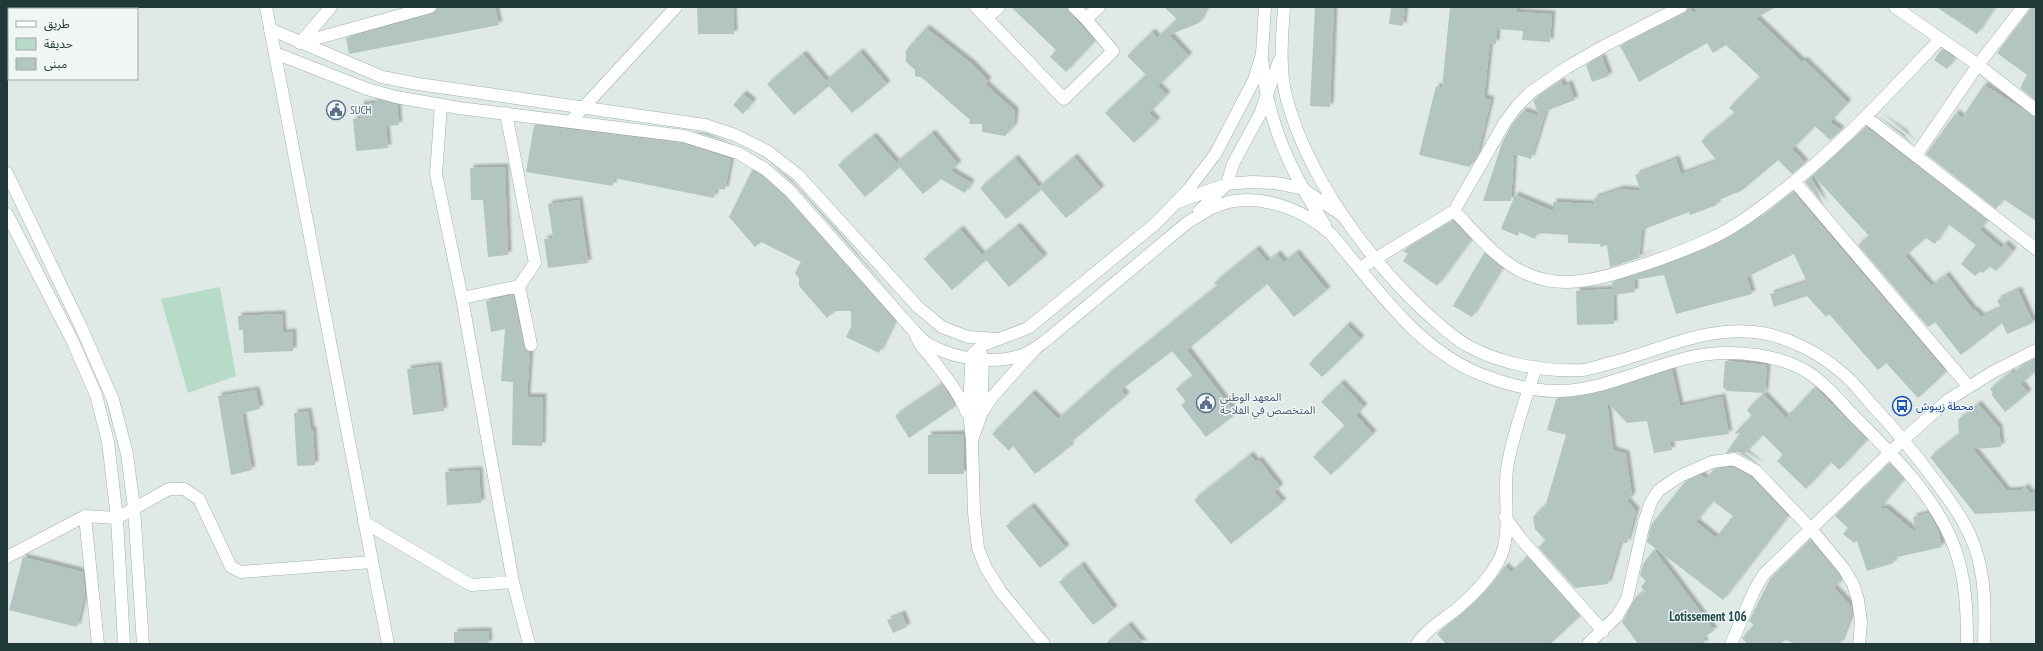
<svg xmlns="http://www.w3.org/2000/svg" width="2043" height="651" viewBox="0 0 2043 651" font-family="'PT Sans Narrow','Noto Sans Arabic',sans-serif">
<defs>
<filter id="shadow"><feDropShadow dx="3.5" dy="-3.5" stdDeviation="1" flood-color="#0004"/></filter>
</defs>
<rect width="100%" height="100%" fill="#dfeae7"/>
<path fill="#b8dac9" d="M220,287L236,376L188,393L161,299Z"/>
<path fill="#b4c4c1" fill-rule="evenodd" filter="url(#shadow)" d="M437,7H495L499,25L349,54L346,38L432,14L436,12Z
M697,7H733L734,34H698Z
M1011,7H1067L1069,12L1095,41L1066,72L1050,57L1056,50Z
M1164,7H1207L1199,23L1169,35L1189,56L1158,86L1167,95L1149,113L1157,121L1134,143L1105,113L1146,75L1127,56L1152,32L1157,38L1177,19Z
M1315,7H1334L1330,107L1310,106Z
M1391,7H1405L1403,26L1389,24Z
M1450,7H1504L1517,9L1516,12L1552,14L1550,42L1522,40L1523,31L1497,29L1496,44L1490,43L1484,98L1491,100L1478,153L1470,167L1419,155L1436,86L1442,88Z
M1689,7L1693,13L1703,7H1776L1756,18L1802,62L1804,60L1848,103L1830,122L1841,130L1828,142L1830,140L1815,126L1792,149L1805,163L1792,174L1778,160L1741,191L1716,201L1717,205L1690,215L1689,212L1642,230L1639,257L1656,252L1615,266L1610,267L1607,245L1601,247L1600,244L1568,243V235L1537,233L1535,239L1519,232L1518,236L1501,229L1515,195L1553,211V202L1593,204L1594,198L1621,189L1641,191L1635,175L1676,159L1681,174L1717,161L1701,141L1735,113L1729,108L1760,77L1726,45L1713,53L1707,43L1639,82L1620,46L1684,14Z
M1936,7H1995L1977,34Z
M2032,7H2036V101L2020,88L2027,75L1997,53Z
M926,28L973,65L988,81L985,84L1015,111L1014,126L1005,136L982,132V124H969L970,120L921,77L915,76V70L906,62V50Z
M1942,49L1955,58L1947,69L1934,60Z
M860,52L887,84L852,113L829,86L794,115L767,84L803,54L826,81Z
M1602,57L1609,76L1592,82L1586,65Z
M1561,81L1563,86L1569,84L1575,100L1546,111L1531,159L1514,154L1511,201H1483L1502,143L1511,126L1523,111L1539,116L1533,100Z
M1984,85L2036,117V221L2003,199L1996,209L1926,154L1956,113L1962,118Z
M743,94L753,102L743,114L733,105Z
M380,100L397,105L399,125L386,126L388,148L356,151L353,119L361,118L360,105L375,103V101Z
M1877,115L1906,135L1905,136L1914,145Z
M534,125L682,143L731,159L725,190L716,188L714,198L614,178L613,186L526,172Z
M1866,127L1987,220L1980,230L2001,248L2005,243L2013,251L1996,271L1989,266L1983,273L1980,271L1975,276L1961,264L1976,245L1948,224L1935,244L1926,238L1905,256L1931,286L1946,275L1974,311L1975,310L1981,317L2001,308L1997,300L2018,290L2033,323L2007,334L2002,323L1961,355L1935,322L1928,327L1858,245L1869,236L1813,175Z
M692,131L707,133L734,144Z
M932,133L958,164L951,171L971,183L965,193L941,179L923,194L896,163Z
M873,136L900,167L865,197L838,165Z
M1074,157L1101,189L1066,218L1039,187Z
M1015,158L1041,190L1006,219L980,188Z
M768,161L792,180L836,228L898,301L796,186Z
M505,167L508,255L488,257L483,200H471L470,168Z
M752,170L761,175L785,196L895,321L879,353L846,337L851,327V311H835L827,318L799,286V278L795,273L801,262L761,242L755,247L729,217Z
M1811,177L1824,205L1805,182Z
M1793,192L1946,372L1918,398L1886,363L1878,370L1829,314L1826,317L1807,296L1774,307L1770,294L1807,282L1794,254L1747,277L1752,294L1676,314L1664,275L1634,280L1635,292L1614,295L1612,282L1675,262L1717,244L1762,217Z
M579,200L588,263L548,268L544,239L553,238L548,204Z
M1453,221L1471,240L1437,286L1403,261L1408,254L1403,251Z
M1017,226L1044,257L1009,287L986,260L952,290L924,259L960,229L982,255Z
M1256,249L1267,262L1277,254L1284,262L1296,253L1327,290L1294,317L1267,284L1187,350L1236,414L1206,437L1181,405L1186,402L1176,389L1193,376L1172,351L1121,390L1126,396L1069,444L1071,446L1035,474L1013,446L1009,451L992,434L1032,393L1058,419L1112,371L1217,286L1214,283Z
M1484,253L1502,268L1472,317L1453,306Z
M1613,289L1614,324L1577,325L1576,291Z
M513,295L524,346L530,352L527,397H543L542,446L512,445L513,382L501,381L505,329L491,332L486,301Z
M282,314L283,333L293,332V351L244,353L243,330H239L238,316Z
M1347,325L1361,339L1322,377L1309,364Z
M2036,358V371L2021,384L2028,393L2005,412L1991,394L1993,393L1990,389L2011,372L2013,374L2021,366Z
M1725,361L1767,365L1765,393L1727,391L1723,387Z
M438,365L444,411L413,415L407,369Z
M1672,370L1680,406L1722,397L1729,434L1670,442L1672,450L1654,453L1647,421L1627,423L1607,402L1613,450L1626,454L1632,496L1627,501L1636,511L1627,543H1620L1608,584L1575,588L1538,547L1546,541L1535,529L1533,517L1546,504L1566,435L1547,430L1556,399L1601,392Z
M1341,383L1364,407L1356,415L1373,434L1331,475L1313,457L1345,426L1321,402Z
M942,384L956,406L909,438L895,416Z
M1815,387L1867,440L1839,470L1831,462L1806,489L1777,461L1783,455L1763,435L1745,453L1761,466L1738,452L1726,453L1740,433L1734,434L1752,416L1747,410L1763,394L1786,418Z
M256,390L260,409L242,413L252,470L231,475L218,396Z
M1978,404L1999,428L2001,447L1973,449L2007,491L2022,490L2025,487L2031,494L2036,490V511L1975,514L1930,457L1959,434L1958,420Z
M308,411L311,430H313L315,465L297,466L294,413Z
M963,434L964,474H928V435Z
M1250,455L1256,462L1259,460L1280,487L1274,492L1283,502L1231,544L1194,500Z
M1890,463L1904,479L1879,509L1886,508L1916,533L1913,517L1929,513L1938,530L1942,547L1893,558L1894,563L1867,571L1857,541L1854,543L1843,534L1848,528L1835,516Z
M1733,467L1751,477L1788,516L1723,600L1647,542L1651,525L1684,483L1701,475L1706,479L1714,469ZM1713,501L1733,516L1716,538L1696,522Z
M479,470L481,503L447,505L445,472Z
M1031,506L1066,548L1040,568L1006,526Z
M1810,540L1838,573L1842,580L1834,588L1851,606L1852,613L1840,644H1796L1785,640L1781,644H1747L1742,638L1754,625L1749,621L1770,579Z
M1654,550L1714,630L1702,639L1706,644H1638L1622,622L1635,598L1645,591L1641,587L1646,581L1640,575L1643,564Z
M23,557L83,572L85,594L77,627L9,610Z
M1527,557L1580,616L1550,644H1446L1437,634L1474,603L1491,585L1505,566L1511,572Z
M1081,565L1114,609L1093,625L1059,582Z
M902,614L907,627L893,633L887,620Z
M1128,625L1144,644H1105L1123,629Z
M488,631L489,644H454V632Z"/>
<g fill="none" stroke-linecap="round" stroke-linejoin="round">
<g stroke="#a2b1af" stroke-width="13">
<path id="minor" d="M976,7L1064,99L1113,51L1086,19L1099,7
M1074,7L1086,19
M1895,7L1978,65L2036,110
M987,18L999,7
M300,43L430,7
M300,43L331,7
M441,105L436,174L462,298L513,582L529,644
M506,113L535,263L519,286L531,345
M1866,117L2036,249
M571,121L676,7
M1916,155L1978,65L2023,7
M1795,182L1969,387
M1454,211C1477,234 1498,262 1527,274C1561,289 1596,280 1630,269C1659,260 1687,250 1714,237C1735,227 1754,213 1772,199C1835,152 1887,95 1940,39
M1360,268L1454,211L1505,122L1517,106L1531,92L1566,68L1606,45L1681,7
M462,298L519,286
M914,331C919,345 924,349 933,360C946,377 959,393 967,413
M999,339L983,345L973,354L971,367L969,413L972,440L974,512L978,548L986,568L1001,592L1044,644
M981,414L993,396L1036,348
M973,437L981,415L983,359L980,351
M85,516L98,644
M1505,517L1521,539L1603,631
M364,522L471,585L513,582
M7,557L85,516L117,518L169,489H184L199,499L231,567L241,572L372,562
M1417,644C1427,629 1444,619 1458,608C1472,596 1489,578 1498,562C1513,536 1503,499 1507,469C1512,436 1526,399 1536,367
M1588,644L1617,616L1627,599L1644,523L1651,502L1659,490L1680,476L1712,462L1734,459L1756,471L1811,529L1844,569L1853,584L1858,600L1861,622L1859,644
M1731,644L1755,589L1764,574L1904,439L1948,400L1993,372L2036,350"/>
</g>
<g stroke="#a2b1af" stroke-width="13">
<path id="tertiary" d="M1284,7C1282,37 1279,67 1286,96C1307,176 1365,255 1424,311C1438,323 1452,337 1468,346C1501,364 1544,372 1582,370C1593,369 1604,364 1615,362C1662,349 1711,324 1762,333C1790,338 1819,353 1841,372C1853,381 1862,394 1872,405C1895,429 1916,455 1936,482C1951,502 1965,521 1974,545C1986,578 1985,609 1984,644
M270,29L382,77L418,84L705,125L735,135L767,151L798,175L918,307L942,327L968,337L999,339L1028,328L1155,224L1188,190L1216,153L1254,80L1262,54L1265,7
M275,53L367,89L396,97L459,108L684,136L738,153L765,169L790,191L914,331C919,336 924,342 930,345C957,360 1001,366 1029,352C1036,348 1042,343 1049,338L1188,222C1196,218 1204,212 1212,208C1252,189 1300,207 1331,234C1376,287 1419,353 1488,377C1510,385 1537,392 1561,391C1612,389 1659,360 1709,354C1739,351 1778,355 1804,370C1822,380 1838,399 1852,414C1891,453 1936,496 1955,549C1966,580 1967,611 1967,644
M1262,59C1264,71 1264,84 1267,96C1278,145 1298,183 1325,225
M7,173L82,329L113,400L127,454L134,508L143,644
M1178,202L1227,184L1251,182L1275,183L1301,188L1342,215
M1199,211L1227,184L1233,164L1260,114L1279,61
M7,214L72,340L96,395L108,442L117,518L124,644"/>
</g>
<g stroke="#9fb5b1" stroke-width="13">
<path id="secondary" d="M266,7L388,644"/>
</g>
<use href="#minor" stroke="#fff" stroke-width="12"/>
<use href="#tertiary" stroke="#fff" stroke-width="12"/>
<use href="#secondary" stroke="#fff" stroke-width="12"/>
</g>
<defs>
<g id="civic-ring" transform="scale(1)"><circle r="9.5" fill="#eff6f4" stroke="#5c6f8a" stroke-width="1.5"/><path d="M-.6-6.5H3V-4.5H.6V-3L4-1V1h2V6H-6V1h2V-1L-.6-3ZM-1.2 2.5V6h2.4V2.5Z" fill="#5c6f8a"/></g>
<g id="bus-ring" transform="scale(1)"><circle r="9.5" fill="#eff6f4" stroke="#1a4fb4" stroke-width="1.5"/><path d="M-5-6H5V4H4V6H2V4H-2V6H-4V4H-5ZM-3.5-4V0h7V-4ZM-3.5 1.2v1.5H-2V1.2ZM2 1.2v1.5H3.5V1.2Z" fill="#1a4fb4"/></g>
</defs>
<g fill-rule="evenodd">
<use href="#civic-ring" x="336" y="110"/>
<use href="#civic-ring" x="1206" y="403"/>
<use href="#bus-ring" x="1902" y="406"/>
</g>
<g text-anchor="middle" stroke-width="3" stroke-linejoin="round" paint-order="stroke">
<g font-size="11" fill="#4e5e75" stroke="#eff6f4" text-anchor="start">
<text x="350" y="114">SUCH</text>
<text x="1220" y="401">المعهد الوطني<tspan x="1220" dy="13">المتخصص في الفلاحة</tspan></text>
</g>
<g font-size="11" fill="#164399" stroke="#eff6f4" text-anchor="start">
<text x="1916" y="410">محطة زيبوش</text>
</g>
<g font-size="13" font-weight="bold" fill="#1e4a48" stroke="#eff6f4">
<text x="1708" y="621">Lotissement 106</text>
</g>
</g>
<rect width="2043" height="651" fill="none" stroke="#213937" stroke-width="16"/>
<rect x="8" y="8" width="130" height="72" fill="#eff6f4" stroke="#9daaa8"/>
<rect x="16" y="21" width="20" height="6" fill="#ffffff" stroke="#9daaa8"/>
<text x="44" y="28" font-size="12" fill="#213937">طريق</text>
<rect x="16" y="38" width="20" height="12" fill="#b8dac9" stroke="#9daaa8"/>
<text x="44" y="48" font-size="12" fill="#213937">حديقة</text>
<rect x="16" y="58" width="20" height="12" fill="#b4c4c1" stroke="#9daaa8"/>
<text x="44" y="68" font-size="12" fill="#213937">مبنى</text>
</svg>
